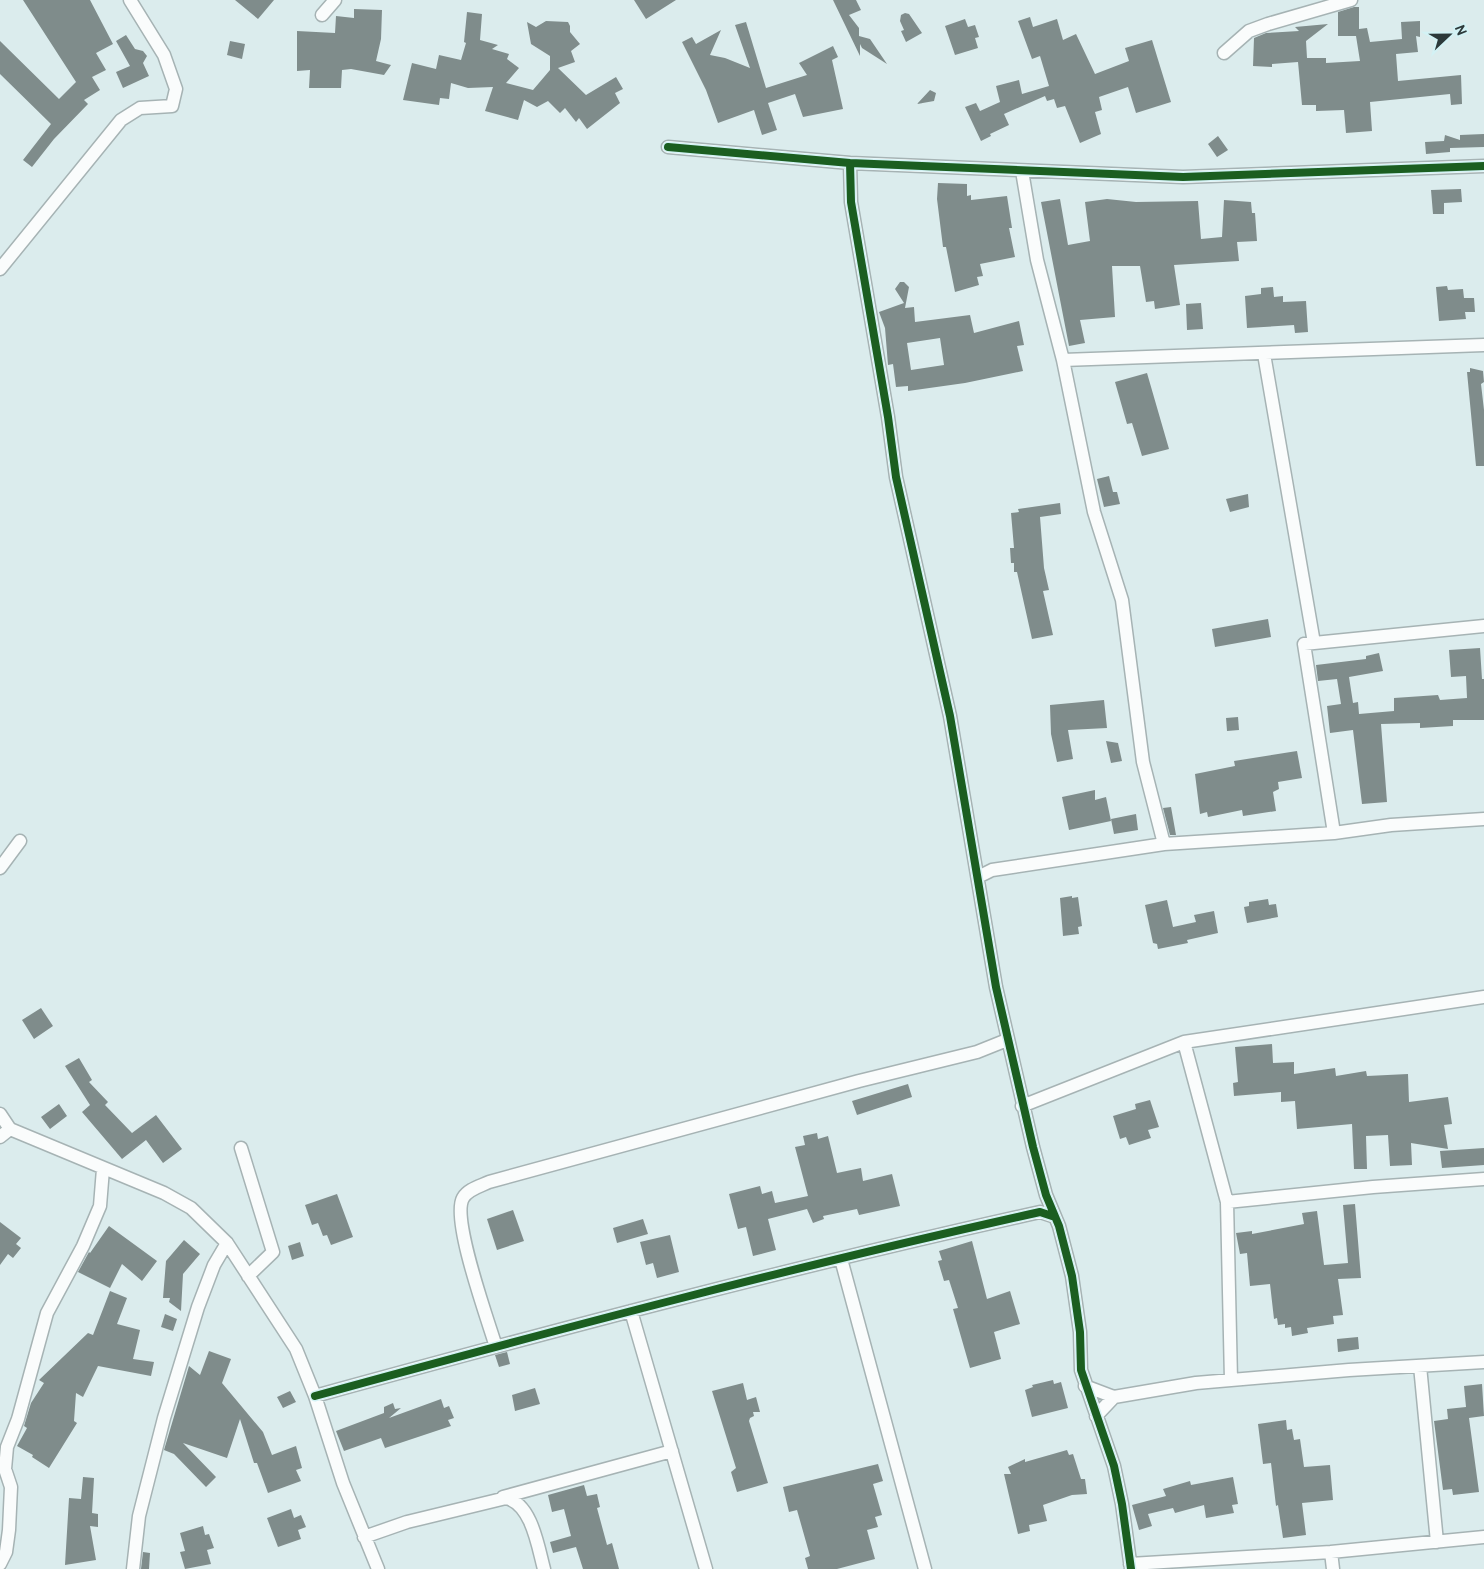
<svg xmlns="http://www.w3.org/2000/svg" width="1484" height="1569" viewBox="0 0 1484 1569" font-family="Overpass,sans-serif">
<rect width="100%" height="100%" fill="#dbeced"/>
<path fill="#7f8c8b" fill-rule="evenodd" d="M23,0H90L113,44L96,53L106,70L92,77L100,90L84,100L88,104L54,139L32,167L23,160L51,124L0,74V41L59,99L76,82Z
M235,0H274L258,19Z
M634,0H676L646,19Z
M833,0H856L861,10L849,15L859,28V36L870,39L887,64L862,48L860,44V56Z
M1354,7H1359V29L1367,28L1370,42L1402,39L1401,22L1420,21V37L1416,36L1418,52L1396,54L1398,81L1461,75L1462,104L1451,105L1450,94L1370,102L1372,131L1346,133L1344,110L1316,111V105H1302L1298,62L1272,64V67L1253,66L1254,38L1266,33L1299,31L1295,27L1328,24L1306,41L1307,58H1326V63L1360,61L1356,36H1338V12Z
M354,9L382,10L381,39L376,61L391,65L384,75L351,69L342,70L341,88H309L310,70L297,71V31L335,33L336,16L354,18Z
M467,12L482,14L480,40L498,45L492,49L509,54L507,59L519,68L506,83L533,90L550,70V56L531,44L527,22L536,27L546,21L568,22L570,26V32L580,44L571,51L575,62L558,68L586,95L616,77L623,89L615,93L620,103L587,129L579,118L576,122L565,108L560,113L548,101L537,107L524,100L518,120L485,111L493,87L468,88L451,83L449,99L440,98L439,105L403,100L412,63L436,69L439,55L461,60L466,43L464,42Z
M905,13L909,14L922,33L906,42L901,31L904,30L900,21L901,15Z
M1030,17L1033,27L1057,19L1063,40L1076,34L1095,74L1129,61L1125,48L1152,40L1171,102L1136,113L1128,87L1099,97L1102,110L1095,112L1101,134L1080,143L1065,106L1057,108L1054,99L1047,101L1045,96L1004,114L1009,125L990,134L991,136L981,141L965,107L976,103L980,111L1000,102L996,86L1019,80L1022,94L1049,86L1040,56L1032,59L1018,21Z
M965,19L968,27L975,25L979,37L975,38L978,48L955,55L945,26Z
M746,22L766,88L807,75L799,63L833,46L838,57L832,60L843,109L803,117L795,94L768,103L777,130L762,135L754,110L718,123L706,90L682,42L692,37L696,44L721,30L710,55L725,58L750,68L735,25Z
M126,35L135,49L143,51L147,56L143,63L149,76L123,88L116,72L130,66L116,41Z
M230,41L245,44L242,59L227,55Z
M930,90L936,93L934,101L917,104Z
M1484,134V147L1450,148V152L1426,154L1425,142L1444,141L1445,135L1460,140V135Z
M1218,136L1228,150L1217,157L1208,144Z
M938,183L967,184V196L971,195V200L1007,196L1012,228H1009L1015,257L980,264L983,276L977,277L979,285L955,292L946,247H943L937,199Z
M1461,189L1462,202L1444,203V214H1433L1431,190Z
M1060,199L1068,245L1090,241L1085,202L1107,199L1136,202L1198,201L1201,239L1222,237L1224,200L1251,202L1252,213H1255L1257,241L1237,242L1239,261L1174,265L1180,305L1155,309L1154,301L1146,302L1140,266H1112L1115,317L1080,320L1085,343L1069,346L1041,202Z
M900,282H904L909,287L905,308L914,307L915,322L970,315L974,333L1019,321L1024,345L1017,346L1023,371L965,383L908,391V386L896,387L893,364L888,365L885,328L879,312L904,303L895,289ZM940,338L944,365L911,370L907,343Z
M1447,286L1448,290L1463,289L1464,298H1474L1475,312H1465L1466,319L1439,321L1436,287Z
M1273,287L1274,297L1283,296V302L1306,301L1308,332L1295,333L1294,325L1247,328L1245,296L1261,294V288Z
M1201,303L1203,329L1187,330L1186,304Z
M1470,368L1483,371L1484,382L1481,384L1484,410V466H1476L1467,372H1470Z
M1147,373L1169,449L1142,456L1132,423L1127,424L1115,382Z
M1109,476L1113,492H1117L1120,504L1104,507L1097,479Z
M1248,494L1249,507L1230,512L1226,499Z
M1060,503L1061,514L1040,517L1044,568L1049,590L1043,591L1053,635L1032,639L1017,572H1014V563H1011L1010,548H1014L1011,513L1019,512L1018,509Z
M1268,619L1271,637L1215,647L1212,629Z
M1480,648L1482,679H1484V720H1453V726L1420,728V723L1381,724L1387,802L1362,804L1353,730L1330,733L1327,706L1341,704L1337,679L1318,681L1316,665L1366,659V656L1379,653L1383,671L1349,677L1353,703L1358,702L1359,714L1394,711V698L1438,695L1440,700L1467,698L1466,676L1451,677L1449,650Z
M1104,700L1107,728L1068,730L1073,759L1057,762L1051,734L1050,705Z
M1238,717L1239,730L1227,731L1226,718Z
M1106,741L1118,743L1122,761L1111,763Z
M1297,751L1302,778L1278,782L1279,789L1273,792L1276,811L1243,816L1242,810L1208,817L1207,812L1200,814L1195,774L1235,766L1234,761Z
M1095,790V800L1106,797L1111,821L1069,830L1062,797Z
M1171,807L1176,835H1170L1163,808Z
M1136,814L1138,830L1114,834L1111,819Z
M1072,896V898L1078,897L1082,926L1078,927L1079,934L1063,936L1060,898Z
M1268,899L1269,905L1276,904L1278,917L1247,923L1244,907L1249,906V902Z
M1167,900L1173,927L1196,922L1194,915L1214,911L1218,933L1187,940L1188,943L1158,949L1157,944L1153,943L1145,905Z
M41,1008L53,1026L34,1039L22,1020Z
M1272,1044L1273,1063L1294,1062V1074L1335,1068L1336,1076L1366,1071L1367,1076L1408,1074L1409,1102L1448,1097L1452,1124L1444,1125L1448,1149L1411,1143L1412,1165L1390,1166L1388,1135L1366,1136L1367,1169H1354L1352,1124L1297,1129L1295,1101L1281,1102V1092L1234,1096L1233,1083L1238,1082L1235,1047Z
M79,1058L92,1080L89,1082L108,1102L105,1105L132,1133L156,1115L182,1149L163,1163L146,1140L122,1159L82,1112L90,1105L65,1066Z
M908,1084L912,1097L857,1115L852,1101Z
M1150,1100L1159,1127L1148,1130L1151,1138L1129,1145L1126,1137L1120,1139L1113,1116L1136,1109L1135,1104Z
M59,1104L67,1116L50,1129L41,1117Z
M817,1133L818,1139L828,1136L837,1173L861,1168L863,1181L892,1174L900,1206L859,1215L857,1209L823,1216L824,1219L813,1223L807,1209L768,1219L776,1250L753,1256L746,1227L738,1229L729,1194L760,1186L762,1194L772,1191L775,1203L808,1196L795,1147L805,1145L803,1136Z
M1484,1148V1165L1442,1168L1440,1151Z
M337,1194L353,1237L331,1245L327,1235L323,1236L318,1223L312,1225L305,1205Z
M1355,1204L1361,1278L1338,1279L1343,1315L1333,1316L1334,1324L1307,1328L1308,1333L1292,1336L1291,1327L1285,1328V1324L1278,1325L1277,1318L1274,1319L1270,1284L1250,1286L1247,1253L1240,1254L1236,1233L1252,1231V1234L1304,1224L1302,1213L1317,1211L1324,1265L1348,1263L1343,1205Z
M513,1210L524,1241L497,1250L487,1219Z
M643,1219L648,1234L617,1243L613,1228Z
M0,1222L21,1238L16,1244L21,1248L13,1258L8,1254L0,1265Z
M109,1226L157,1261L142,1281L122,1264L110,1288L78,1272L89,1252L90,1253Z
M670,1235L679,1272L657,1278L653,1263L646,1265L640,1242Z
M184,1240L200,1254L183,1274L181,1311L169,1302L170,1298H163L166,1261Z
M972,1241L987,1299L1010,1291L1020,1324L994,1332L1001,1359L970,1368L953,1309L958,1308L949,1280L944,1281L938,1261L942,1260L939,1251Z
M300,1242L304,1256L292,1260L288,1246Z
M110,1291L127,1298L117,1324L140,1330L133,1359L154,1362L151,1376L98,1366L83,1397L76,1393L74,1421L77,1423L49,1468L32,1457L33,1455L17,1446L27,1428L24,1426L31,1403L44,1383L39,1380L88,1333L93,1335Z
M165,1314L177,1319L173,1331L161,1327Z
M1358,1337L1359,1349L1338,1352L1337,1339Z
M209,1351L231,1359L222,1383L263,1432L272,1455L296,1446L302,1468L296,1470L301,1481L268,1493L257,1463H254L240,1419L227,1458L183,1443L216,1477L206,1487L174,1454L164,1450L189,1366L200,1375Z
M507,1352L510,1364L499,1367L495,1355Z
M1053,1380L1054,1384L1061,1382L1068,1408L1032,1417L1025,1390L1033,1387L1032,1385Z
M743,1383L747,1400L756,1397L760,1412H753L754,1416L750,1418L749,1421L768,1483L737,1492L731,1472L736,1468L712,1391Z
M1482,1384L1484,1416L1469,1418L1479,1492L1453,1495L1452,1489L1443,1490L1434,1421L1448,1419L1447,1409L1466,1407L1464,1386Z
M535,1388L540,1404L515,1411L512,1395Z
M290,1391L296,1402L283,1408L277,1397Z
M441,1399L444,1408L449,1406L454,1418L448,1420L451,1426L385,1448L381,1438L344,1451L336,1431L384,1413V1407L393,1403L395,1409L401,1408L389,1418Z
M1286,1420L1287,1430L1292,1429L1294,1440L1300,1439L1304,1467L1330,1465L1333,1500L1302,1503L1306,1535L1283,1538L1278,1505L1276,1506L1271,1463L1263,1464L1258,1424Z
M1067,1450L1069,1455L1073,1454L1081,1479H1085L1087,1494L1072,1495L1043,1505L1047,1521L1029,1525L1030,1531L1018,1534L1004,1474H1011L1008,1467L1025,1459V1462Z
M878,1464L883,1481L873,1484L882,1515L875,1517L878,1527L867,1530L875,1559L837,1569H808L805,1558L810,1556L797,1510L789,1512L783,1487Z
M83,1477L94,1478L92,1513L98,1514V1527L90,1526L96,1560L65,1565L69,1498L81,1499Z
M1233,1477L1238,1504L1232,1505L1234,1513L1206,1518L1204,1505L1175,1513L1173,1508L1148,1514L1152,1526L1139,1530L1132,1505L1166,1496L1163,1489L1190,1481L1191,1485Z
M584,1485L587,1496L597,1494L600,1507L597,1508L607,1545L612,1543L619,1569H583L576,1547L553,1553L550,1542L571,1536L564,1509L552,1512L548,1495Z
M291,1509L294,1518L301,1515L306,1527L298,1530L301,1539L278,1547L267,1518Z
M203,1526L205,1535L209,1534L214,1548L207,1550L211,1564L185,1569L180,1552L185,1551L180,1533Z
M143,1552L150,1553L149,1569H141Z"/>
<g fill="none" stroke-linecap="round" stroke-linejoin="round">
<g stroke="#a6b3b4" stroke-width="15">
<path id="street" d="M322,15L335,0
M1224,53L1249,31L1268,24L1351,0
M668,147L850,163L1183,177L1484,166
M850,163L851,202L888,417L896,477L950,716L996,987L1033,1147L1046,1195L1059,1226L1072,1276L1080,1332L1081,1370L1114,1466L1122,1504L1131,1569
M1022,171L1037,260L1063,360L1094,512L1122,600L1143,762L1164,844
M0,269L121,120L140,108L172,106L176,89L164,55L130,0
M1264,354L1314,643
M1063,360L1484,345
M1334,833L1304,644L1484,626
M0,868L20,841
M978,877L992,870L1164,844L1334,833L1391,825L1484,819
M1184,1042L1227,1202L1231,1380
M1022,1106L1184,1042L1484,997
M0,1114L10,1129L164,1193L191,1208L227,1243L296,1349L315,1396L343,1483L378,1569
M0,1137L10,1129
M241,1148L273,1252L248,1276
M1227,1202L1373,1187L1484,1179
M841,1259L925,1569
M631,1311L706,1569
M496,1347C488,1320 451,1219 463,1198C468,1189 481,1186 489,1182L859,1081L977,1052L1007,1040
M1420,1366L1437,1542
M1085,1386L1114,1397L1196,1383L1349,1370L1484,1362
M315,1396C555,1330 796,1266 1040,1212L1055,1217
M1096,1416L1114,1397
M503,1497L672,1451
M364,1537L407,1522L506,1498C532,1504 538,1547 544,1569
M1331,1552L1333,1569
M0,1564L6,1552L9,1530L11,1487L5,1469L7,1447L18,1419L47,1313L83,1246L100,1206L103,1169
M1130,1564L1331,1552L1484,1537
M133,1569L139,1516L164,1418L198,1307L214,1265L227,1243"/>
</g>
<use href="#street" stroke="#fafcfc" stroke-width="12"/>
<g stroke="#d3f2f5" stroke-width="11">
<path id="cycleway" d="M668,147L850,163L1183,177L1484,166
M850,163L851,202L888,417L896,477L950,716L996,987L1033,1147L1046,1195L1059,1226L1072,1276L1080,1332L1081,1370L1114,1466L1122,1504L1131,1569
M315,1396C555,1330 796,1266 1040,1212L1055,1217"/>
</g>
<use href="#cycleway" stroke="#1b5e20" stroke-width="8"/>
</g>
<g transform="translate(1449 35) rotate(68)" stroke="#d3f2f5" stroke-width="4" paint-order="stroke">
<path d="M0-4L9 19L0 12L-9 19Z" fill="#2c393a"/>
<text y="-8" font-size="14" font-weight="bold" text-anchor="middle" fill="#2c393a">N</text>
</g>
</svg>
